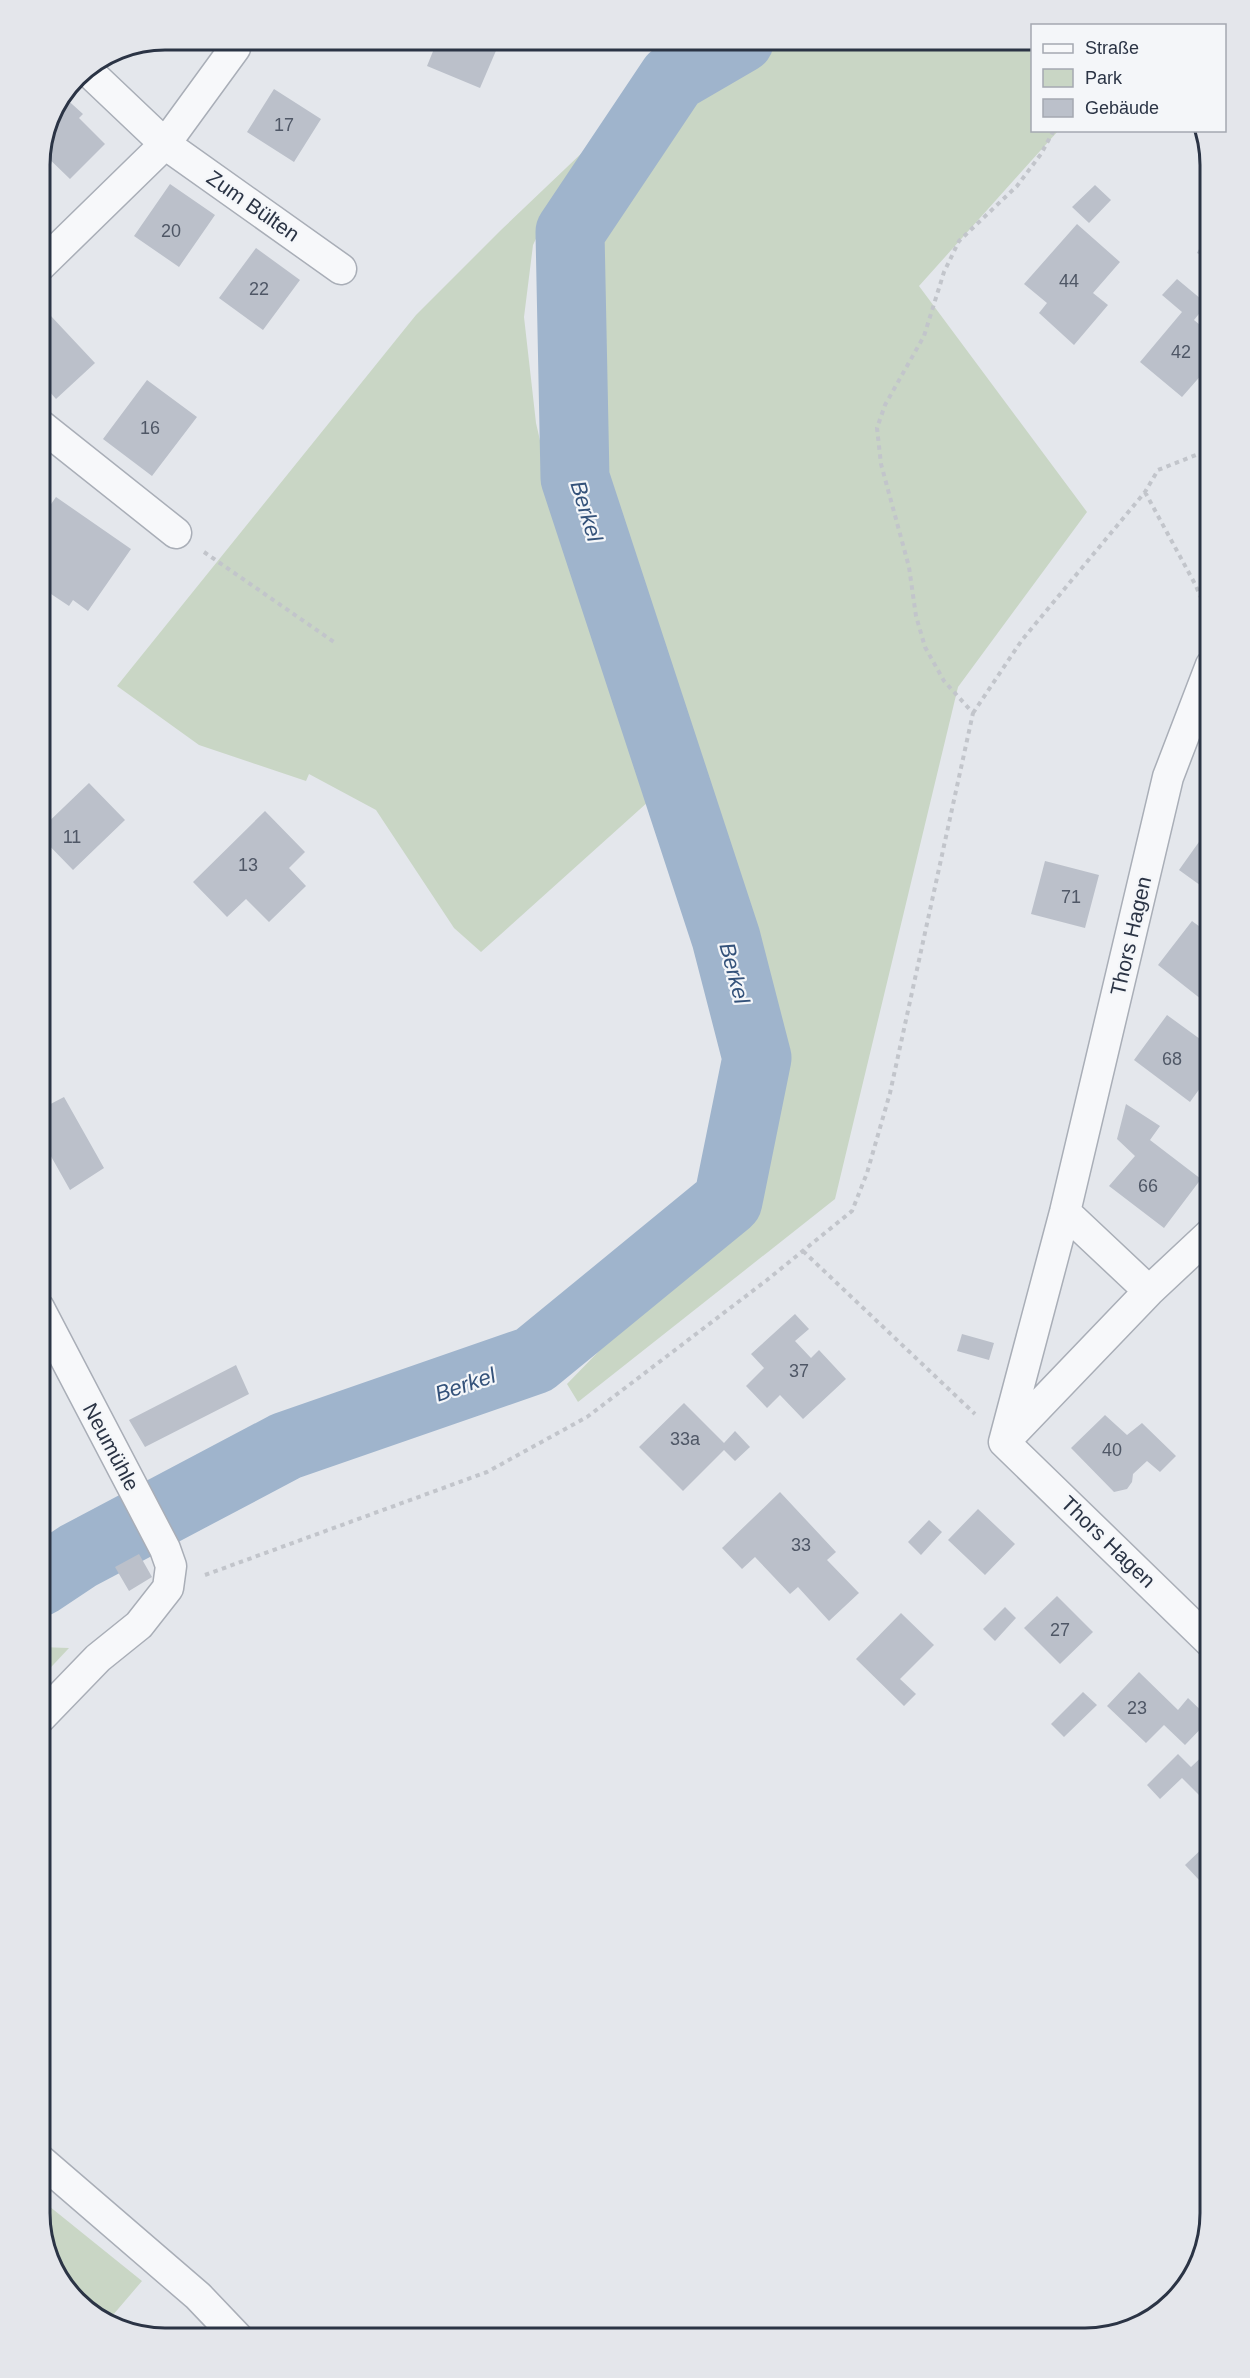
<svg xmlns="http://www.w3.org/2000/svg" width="1250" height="2378" viewBox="0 0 1250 2378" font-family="Helvetica,sans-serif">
<rect width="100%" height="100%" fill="#e4e7ec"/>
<path fill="#c9d6c5" d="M771,39H1032V130L1058,131L919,286L1087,512L958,687L835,1199L578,1402L567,1384L736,1210L771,1048L590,479L582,253L676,96Z
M650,88L561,186L533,245L524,317L536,423L558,519L602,642L649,801L481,952L454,928L376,810L309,774L306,781L199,745L117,686L416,315L501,230Z
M39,1647L69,1648L39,1680Z
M39,2198L142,2281L107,2322L95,2318L49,2262L39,2213Z"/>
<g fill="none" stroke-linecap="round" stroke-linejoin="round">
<path stroke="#9fb4cc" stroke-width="69" d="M39,1582L78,1556L286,1446L534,1360L728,1201L757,1058L726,938L575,478L570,232L673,78L740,39"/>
</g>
<path fill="#bbc0ca" d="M438,39H501L480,88L427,66Z
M274,89L321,119L294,162L247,132Z
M62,95L83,114L79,118L105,144L70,179L41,151L52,109Z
M170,184L215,215L179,267L134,236Z
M1095,185L1111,200L1089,223L1072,207Z
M1077,224L1120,262L1093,293L1108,305L1074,345L1039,313L1047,303L1024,284Z
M1207,233L1211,234V260L1197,253Z
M256,248L300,280L263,330L219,298Z
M1177,279L1207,304L1194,320L1211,334V364L1182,397L1140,362L1182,312L1162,295Z
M50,315L95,363L56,399L39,380V324Z
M147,380L197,417L152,476L103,439Z
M56,497L131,549L88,611L73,600L69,606L39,586V521Z
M89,783L125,820L73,870L39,835V831Z
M265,811L305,852L289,868L306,886L269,922L246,899L227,917L193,882Z
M1211,825V893L1179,870Z
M1045,861L1099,875L1085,928L1031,914Z
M1192,921L1211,935V1007L1158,965Z
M1167,1015L1211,1047V1073L1190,1102L1134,1060Z
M64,1097L104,1168L70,1190L39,1135V1110Z
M1126,1104L1160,1126L1150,1140L1201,1179L1164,1228L1109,1186L1135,1156L1117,1139Z
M795,1314L809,1329L795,1341L811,1358L819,1350L846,1379L803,1419L780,1395L767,1408L746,1386L764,1368L751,1354Z
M962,1334L994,1343L989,1360L957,1351Z
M236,1365L249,1394L145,1447L129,1420Z
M684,1403L724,1443L735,1431L750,1447L735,1461L724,1450L683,1491L639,1447Z
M1105,1415L1127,1435L1142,1423L1176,1456L1160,1472L1147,1461L1133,1474L1132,1482L1127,1489L1114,1492L1071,1448Z
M780,1492L836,1552L827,1560L859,1593L829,1621L798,1587L790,1594L755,1557L742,1569L722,1548Z
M978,1509L1015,1544L985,1575L948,1540Z
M929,1520L942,1532L921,1555L908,1542Z
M139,1554L152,1577L129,1591L115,1567Z
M1057,1596L1093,1632L1060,1664L1024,1628Z
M1005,1607L1016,1618L995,1641L983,1629Z
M901,1613L934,1645L900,1679L916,1694L904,1706L856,1659Z
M1139,1672L1178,1710L1188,1698L1210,1719L1185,1745L1164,1725L1146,1743L1107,1706Z
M1083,1692L1097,1705L1064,1737L1051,1724Z
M1211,1748V1807L1182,1778L1160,1799L1147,1785L1178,1754L1191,1767Z
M1211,1840V1870L1200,1881L1185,1865Z"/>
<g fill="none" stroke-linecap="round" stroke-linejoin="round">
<g stroke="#a9aeb7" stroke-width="33">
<path id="street" d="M86,69L165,144L341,269
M39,267L165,144L235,48
M39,424L176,533
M1065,1212L1149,1291
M1006,1440L1149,1291L1211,1233
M1004,1442L1065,1212L1168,777L1211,665
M1004,1442L1211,1643
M39,1719L98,1658L139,1625L168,1588L171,1566L165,1549L39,1308
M39,2159L198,2296L239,2339"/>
</g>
<path stroke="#c2c5cb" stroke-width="4" stroke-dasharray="4.5 4.5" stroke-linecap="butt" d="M1145,492L1195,584L1211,620
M204,552L334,642
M973,713L1022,640L1145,492L1158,470L1211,449
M803,1251L975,1414
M205,1575L487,1472L587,1417L767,1280L852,1211L867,1173L890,1093L973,713L944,681L925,647L916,616L909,567L881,464L877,428L885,405L924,336L944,272L959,241L1017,186L1041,154L1054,130"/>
<use href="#street" stroke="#f7f8fa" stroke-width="30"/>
</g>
<g text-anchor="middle" stroke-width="4.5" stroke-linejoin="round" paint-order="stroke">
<g font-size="18" fill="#4f5766">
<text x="284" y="131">17</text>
<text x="171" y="237">20</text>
<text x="1069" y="287">44</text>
<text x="259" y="295">22</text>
<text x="1181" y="358">42</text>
<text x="150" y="434">16</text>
<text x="72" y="843">11</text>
<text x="248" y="871">13</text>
<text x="1071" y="903">71</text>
<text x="1172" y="1065">68</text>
<text x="1148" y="1192">66</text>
<text x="799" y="1377">37</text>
<text x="685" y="1445">33a</text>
<text x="1112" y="1456">40</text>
<text x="801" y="1551">33</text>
<text x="1060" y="1636">27</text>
<text x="1137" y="1714">23</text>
</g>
<g font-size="21" fill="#2b3445" stroke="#f4f6f9">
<text transform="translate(253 206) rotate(35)" y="7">Zum Bülten</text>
<text transform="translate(1131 936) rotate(-77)" y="7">Thors Hagen</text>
<text transform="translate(111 1447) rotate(62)" y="7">Neumühle</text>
<text transform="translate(1108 1542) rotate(44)" y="7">Thors Hagen</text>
</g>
<g font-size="22" font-style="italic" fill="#34527a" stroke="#f4f6f9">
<text transform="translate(587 511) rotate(73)" y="8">Berkel</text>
<text transform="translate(735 973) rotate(75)" y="8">Berkel</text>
<text transform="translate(465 1384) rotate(-19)" y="8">Berkel</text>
</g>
</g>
<path d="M0 0H1250V2378H0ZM165 50H1085A115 115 0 0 1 1200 165V2213A115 115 0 0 1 1085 2328H165A115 115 0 0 1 50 2213V165A115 115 0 0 1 165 50Z" fill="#e4e6eb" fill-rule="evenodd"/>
<path fill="none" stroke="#2b3445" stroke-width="3" d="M165 50H1085A115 115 0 0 1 1200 165V2213A115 115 0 0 1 1085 2328H165A115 115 0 0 1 50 2213V165A115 115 0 0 1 165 50Z"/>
<rect x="1031" y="24" width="195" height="108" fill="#f4f6f9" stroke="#a4a8b1" stroke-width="1.5"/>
<rect x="1043" y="44" width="30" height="9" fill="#f7f8fa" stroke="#a4a8b1" stroke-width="1.5"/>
<text x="1085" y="54" font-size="18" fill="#2b3445">Straße</text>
<rect x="1043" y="69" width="30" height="18" fill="#c9d6c5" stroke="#a4a8b1" stroke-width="1.5"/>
<text x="1085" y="84" font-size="18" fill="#2b3445">Park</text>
<rect x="1043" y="99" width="30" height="18" fill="#bbc0ca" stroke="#a4a8b1" stroke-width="1.5"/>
<text x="1085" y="114" font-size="18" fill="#2b3445">Gebäude</text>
</svg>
